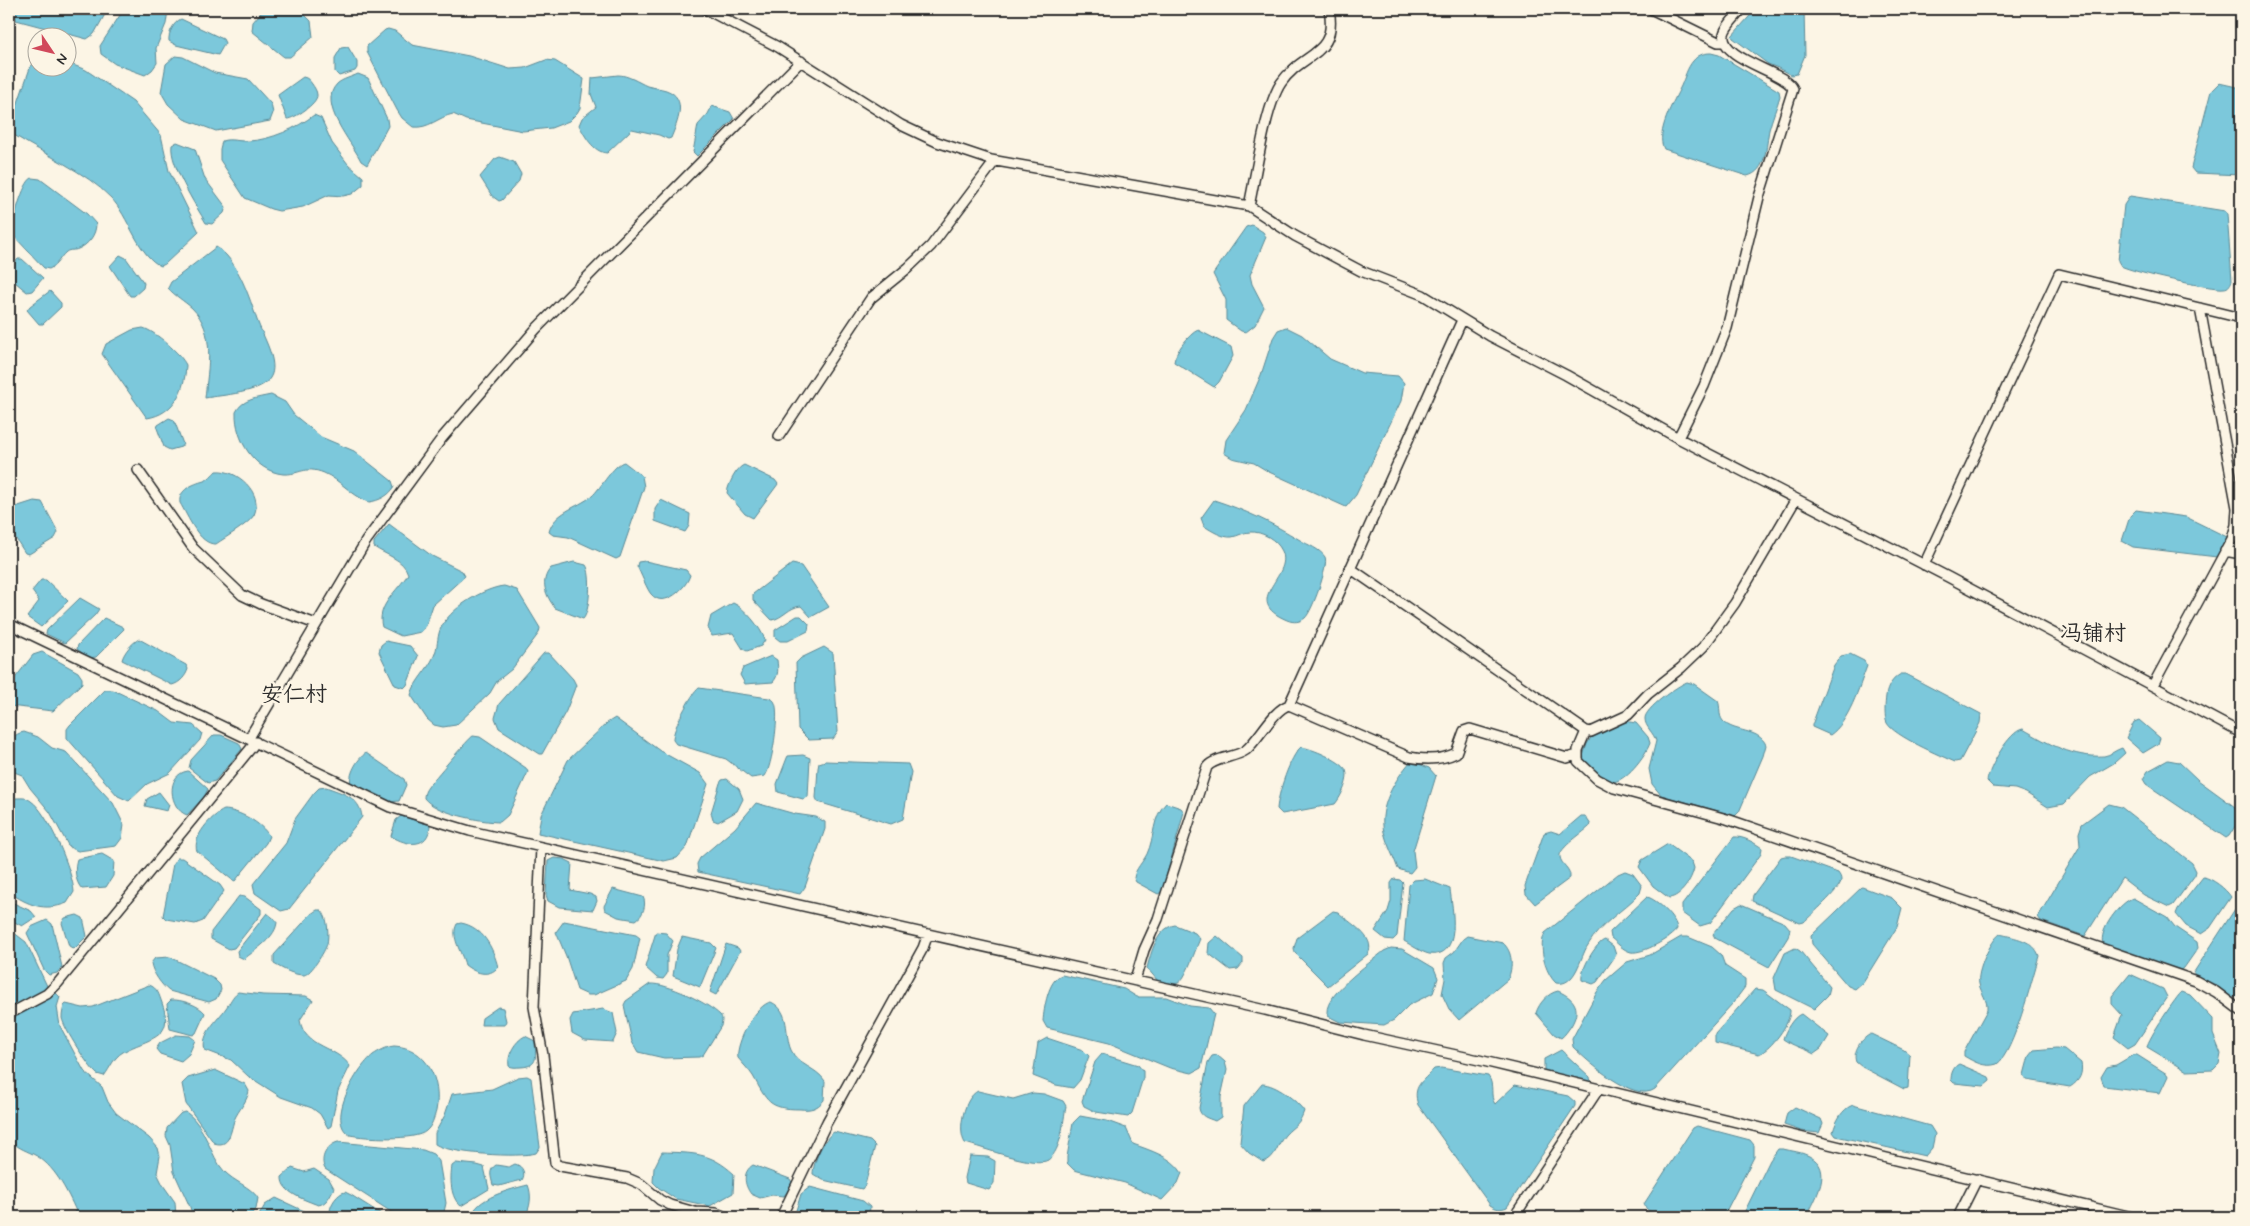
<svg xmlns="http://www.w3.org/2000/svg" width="2250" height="1226" viewBox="0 0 2250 1226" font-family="Mynerve,'LXGW WenKai TC',sans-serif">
<rect width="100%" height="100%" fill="#fcf5e5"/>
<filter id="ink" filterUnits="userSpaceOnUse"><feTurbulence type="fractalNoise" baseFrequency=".02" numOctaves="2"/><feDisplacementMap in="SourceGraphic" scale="10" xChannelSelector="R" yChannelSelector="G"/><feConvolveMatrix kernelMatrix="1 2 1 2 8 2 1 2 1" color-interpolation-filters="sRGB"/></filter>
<g filter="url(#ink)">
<path fill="#7bc8db" stroke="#5b8995" d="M14,9H108L94,34L87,39L16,20Z
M124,9L168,10L166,24L156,48L157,63L152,70L145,75L115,64L101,54L100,46Z
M264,9H299L311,21L313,37L290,57H284L252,31L253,22Z
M1756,9H1804L1805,55L1797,74L1791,75L1778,68L1768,64L1733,38L1732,36Z
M181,19L223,39L225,43L218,55L176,45L169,41C168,33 174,22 181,19Z
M388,29L395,31L412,45L469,56L510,69L525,68L546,60L555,61L584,79L580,108L577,113L569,121L551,128L523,131L466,120L453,114C438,117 429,129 413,127L402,118L397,110L367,52V46L385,30Z
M348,47L357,62V68L355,71L339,76L335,72V58L341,48Z
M1711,53L1719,55L1779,91L1780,96C1777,107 1772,118 1769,130C1766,145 1767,172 1747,176L1664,149C1655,133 1674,101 1681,86C1685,77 1687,68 1693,61C1698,55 1703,53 1711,53Z
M175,56L183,57L215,73L248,79L271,104L273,113L270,121L216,131L184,119L168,104L161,92L166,64Z
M37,58L38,68H68V63L86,70L133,102L161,135L169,171L199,232L165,264L161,266C139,257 128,215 111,198C85,171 45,155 14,135L11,132V123L30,68Z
M358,74L368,78L387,119L388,126L367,165L361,161C352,142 317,104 337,84C342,79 352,77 358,74Z
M618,75C628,75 638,82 647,86C654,88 660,88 666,90C689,98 677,123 671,138L668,139L659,135L632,129L607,153C593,152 585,136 579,125L582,118L596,107L591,94L592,78Z
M303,77C308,78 309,80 312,84C314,87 317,91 317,95C318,103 294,119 287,119L278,95Z
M2219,83L2241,88V175L2195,173L2191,168L2211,91Z
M712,106L730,112L734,119L697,156L693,152L698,125L708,114Z
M314,115L321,118L332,143L348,164L363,177V185L352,194L343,196L329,195L303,207L279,211L271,209L245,198L220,160V149L222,141C230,138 241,142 249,141C271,140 297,128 314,115Z
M177,142L195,149L205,179L226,207L224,213L212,224L206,223C196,206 169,164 172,145Z
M500,157L514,162L521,174L519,181L502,200L499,201L492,196L480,177L495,159Z
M32,178L40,179L87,214L96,224C96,235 88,245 78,249C74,251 70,249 66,252C59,258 58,265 49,269L44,268L12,234C12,223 23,182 32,178Z
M2130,196L2225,211L2227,214L2232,281C2230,284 2229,288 2224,288C2213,290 2132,272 2121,266L2118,261L2124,205Z
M1252,225L1263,232L1266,237L1250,275L1252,284L1264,307L1255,325L1246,332L1241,331L1226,320V300L1213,274L1246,227Z
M216,247C237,258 250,299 257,320C262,335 280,363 270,378C261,393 222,395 205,398C208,367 216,332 192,308C184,301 174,295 168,288L171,282Z
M120,255L126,258L144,283L143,288L134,296H130L110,266Z
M18,259H22L43,278L32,291L27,292L9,277V269Z
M50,291L61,303V307L43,324H39L27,310L30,306Z
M1286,327L1302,335L1330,359L1362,373L1398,376L1404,383L1401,401L1356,495L1346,507L1269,472L1254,463L1232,458L1224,453L1226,440L1246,410L1261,375L1273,338L1278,330Z
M143,328C155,331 181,354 186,365C185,390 174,414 147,418L102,354L106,344L132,330Z
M1198,330L1231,347L1233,356L1219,382L1214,387L1174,362C1175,352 1189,334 1198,330Z
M271,395L285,402L294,415L321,437L354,451L392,481L394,487C390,495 379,501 369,502C352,496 340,480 324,473C304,465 300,475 283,474C254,471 235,439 236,412C242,399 258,398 271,395Z
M169,418L174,420L183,444L181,447L170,450L164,447L157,428L158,425Z
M624,462L642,476L644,487L620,557L616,559L568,537L553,535L549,532C554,512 577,508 592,496C601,488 614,464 624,462Z
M744,465L775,480L778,484L753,518L745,514L727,493C728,485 736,468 744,465Z
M216,471C237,469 264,493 254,515C249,524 226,537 216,544C199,545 188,516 180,503C178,490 193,484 204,481C208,480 213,474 216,471Z
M661,500L690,514L689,526L685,532L655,521V509Z
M1214,500C1245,510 1272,523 1300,540C1308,545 1320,549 1325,557C1329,565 1312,612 1305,618C1300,622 1294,623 1287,620C1239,600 1294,577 1282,551C1277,540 1262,531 1250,532C1244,532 1238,536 1232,537C1223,538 1212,531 1204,526L1201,518Z
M34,501L42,502L58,532L55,538L29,554L25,553L9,528V509Z
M2136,510L2186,517L2227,537L2217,557L2133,547L2122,541L2130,516Z
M389,524L432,556L462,571L465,576L433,605L426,626L421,632L401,636L382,627C376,605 398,591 408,574C404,559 385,555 374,547V542Z
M645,561L686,570L690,575C687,587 664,610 651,594C648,591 640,572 637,566L638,562Z
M574,562L586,565C592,573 590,613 583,619L555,608C546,596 539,581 551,568Z
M792,564L801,566L829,607L811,617L801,606C789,607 783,618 772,620L753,600V594Z
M41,580H46L68,601L41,627L27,617L39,601L32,591Z
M504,586L517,590L540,628L539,633L512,669L497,681L490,693L456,725L443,727L434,725L427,719L411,695C415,680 428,670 434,656C438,647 437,638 440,630C448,609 484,588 504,586Z
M80,598L99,609L95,615L65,643L46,634L47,630Z
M733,603C745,608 761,628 765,640L761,646L747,651L743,649L733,633L712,636L708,628L711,616Z
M797,616H801L809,624L808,631L788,641H780L775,637V630Z
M104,618L123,627L124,629L96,657L89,658L77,649L78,645Z
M139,639L186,665L188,669C186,676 180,683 172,685L122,660C124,652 132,643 139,639Z
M386,641L410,646L418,656L407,685L404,688L395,685L379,652L381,645Z
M824,647L833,653L838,732L833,739L809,740L798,729L796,663L801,658Z
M42,652L78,672L82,678V683L53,711L9,706V686L33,655Z
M544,653H549L573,679L576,685L566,711L542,754H540L499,728L495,718L499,704Z
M1850,654L1864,661L1867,666C1859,687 1849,722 1830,735L1812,727V725L1834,665L1841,656Z
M771,656L777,660C778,669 779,675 773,682L745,684L740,675L743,668Z
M1901,674H1905L1981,714L1980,723L1960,761L1955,762C1941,756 1894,736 1887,723C1884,717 1885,704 1886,696C1887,687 1893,678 1901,674Z
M1687,682L1694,684L1718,701C1721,707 1718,715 1723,721C1733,733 1759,728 1766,745L1763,756L1739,812L1735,816L1661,795L1652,784L1649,769L1656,741C1654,733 1645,727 1645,719C1644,709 1677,686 1687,682Z
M699,688L769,698C772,699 774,700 775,703C780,714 772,767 765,776L751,778L726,759L676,744L673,740C672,730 691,694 699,688Z
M105,690H113L158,711L174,723L193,725L202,733L200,740L170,773L147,784L129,801L118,796L67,738V729L70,725Z
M615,718L660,751L700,773L708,784L687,847L677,858L664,861L538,833L541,815L568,760L607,723Z
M2139,720L2160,738L2158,744L2143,753L2126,738L2134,722Z
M1624,721L1636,723L1648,737L1650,743C1646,755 1625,783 1611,782L1587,766L1583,756L1587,744L1592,736Z
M2023,729C2049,744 2073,758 2104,756C2111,755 2115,750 2122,748L2125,753L2114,763L2090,777L2064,804L2048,807L2026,793L2015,789L1993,787L1987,781C1989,768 2009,731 2023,729Z
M24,732L38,737L52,748L66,752L113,803L124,825L122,838L116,846L78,851L69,847L50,812L30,788L22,775L9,770C9,753 4,736 24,732Z
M214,735H221L239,743L242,749L215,781L208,783L189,768L191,760Z
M473,736L480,737L526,768L528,772L508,815L500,822C482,822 435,813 424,798C424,794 425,791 428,787C432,781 470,737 473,736Z
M1301,747C1311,748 1342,761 1346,770C1350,779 1341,797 1335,804L1282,814L1277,809C1278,794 1290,756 1301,747Z
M366,753L404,779L406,785L399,801L389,802L351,785C348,775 357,759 366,753Z
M803,755L810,758L808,797L803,799L778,792L777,784L787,758L788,756Z
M2168,760L2179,762L2198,780L2235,807L2241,817L2229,836L2226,838L2146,784L2143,779L2148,771Z
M825,761L908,764L911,772L903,819L891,824L818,802L816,798L818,768L819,763Z
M1411,761L1429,768L1436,776L1413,851L1415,867L1410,873L1398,869C1394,857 1387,845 1384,832C1378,807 1395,779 1411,761Z
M188,771L208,789L204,797L187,815C169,809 165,774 188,771Z
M727,779L739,789L743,799L737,811L718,822L713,820L711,813L720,783L722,780Z
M326,787C342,793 360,797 362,817L289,909L281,911L255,893L253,884L286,843L295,819L314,793L319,788Z
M159,792L169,805L167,811L145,806L147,799Z
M16,798C22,798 26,797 31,801C48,812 73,872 74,892L67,903C44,912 28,905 9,892V802Z
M756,803L795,814L816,817L825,822V829L805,887L800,894L698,872L697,864L700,858L735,828Z
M1166,803L1181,808L1184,812L1162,892L1158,894L1136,882L1134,878C1135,869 1143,862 1147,854C1155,837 1152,817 1166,803Z
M2109,804L2121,807L2192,863L2196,871L2195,875L2173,905L2169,907L2144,895L2122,878L2085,936L2041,921L2038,917L2080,846L2079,833L2082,824Z
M224,810C238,810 262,823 269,836L266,843L235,881L231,879L197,851C192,837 211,816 224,810Z
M401,816L430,825C429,849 407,846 391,836L396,820Z
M1581,816H1585L1591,825C1585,832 1558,848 1560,857C1561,865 1571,868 1570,878L1535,904L1526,894L1525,886L1544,833L1551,831L1560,834Z
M1734,837C1743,836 1755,843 1762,848L1761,854L1710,923L1700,926L1682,913V905Z
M1668,844L1692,862L1694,868C1692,879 1681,897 1669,898L1653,886L1639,867L1642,860Z
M102,854L114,861L113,876L106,887L82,889C75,882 74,868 77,859Z
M1785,856H1791L1838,873C1840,876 1841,877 1841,881C1839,891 1812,914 1804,922L1800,923L1752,901L1753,895L1781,857Z
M177,858H182L220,885L224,891L203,921L195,924L166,919L163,916L173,864Z
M554,858L564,859L572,863L570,890L590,894L596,897L597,901L593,910L559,907L548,901L546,895L548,861Z
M1625,871L1633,874L1642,886L1640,893C1623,911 1600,924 1588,945C1580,957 1576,987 1556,983C1545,973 1538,946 1545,933L1618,874Z
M2203,877C2212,878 2226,889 2231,897L2210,928L2201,934L2186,926L2176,914L2178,909Z
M1394,879L1400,880L1403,883L1397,936L1393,940L1385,939L1375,931L1388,911L1391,901V883Z
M1425,879L1450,889C1452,907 1463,959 1429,954C1421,952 1411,945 1404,941L1409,885L1414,880Z
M1862,887L1892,898L1902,908L1897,927L1863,982L1855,989L1848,986L1812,944L1811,936Z
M613,889L643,897C647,904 643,916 636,920L618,917L605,910L604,906Z
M239,896L245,897L261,909V914L234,948L229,949L211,939V932Z
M1647,897C1657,899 1677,919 1677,929C1671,938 1643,954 1631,952C1623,950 1617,943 1611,938L1610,932Z
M2133,898L2167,917L2175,927L2197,942L2198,948L2184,968L2180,970L2103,944C2098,931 2120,902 2133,898Z
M9,901L31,911L36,917L22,926L9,919Z
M1741,904L1785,923L1790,929L1788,937L1769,967L1715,938L1713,934L1734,908Z
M2241,904V994L2232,998L2214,984L2194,975V972L2235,909Z
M317,910H321C328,916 329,935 327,944C325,951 311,974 304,975C293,975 283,969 274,964V955L311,914Z
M1333,911L1338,912C1349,923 1377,937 1368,954L1328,986L1295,953L1294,948L1297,938Z
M267,913L277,921C277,937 255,950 244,959L238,956L237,951Z
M77,915L83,918L87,936L74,949L69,946L62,923L65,918Z
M47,920L52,924L62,967L57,973L49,975L44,970L27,933L31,927Z
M564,921L636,935L640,938L633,969L626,981L594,995H588L577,990L566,956L556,932Z
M461,923C483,927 493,948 498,967C489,978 475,973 465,965C462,952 450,937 457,924Z
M1175,925L1195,933L1200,939C1196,947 1186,980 1178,983C1173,985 1163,981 1158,981L1147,968C1151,953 1157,928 1175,925Z
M9,929L26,942L47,986L45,991L9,1009Z
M656,932L666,933L673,941L667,955V974L663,979L657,978L645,967Z
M2000,934C2015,938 2034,940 2039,956C2032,978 2014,1053 1997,1064C1985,1068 1974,1062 1964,1056V1052L1987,1010C1988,1000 1981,993 1979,984C1976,972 1991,940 2000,934Z
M1217,936L1243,958V963L1238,969L1230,970L1208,953L1209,943Z
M1467,936L1503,943C1513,952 1513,967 1508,979L1459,1020L1449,1009L1442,994L1445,979L1444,963L1446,958L1454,952L1463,939Z
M682,937L711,943L716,948L700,987L673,976L677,949Z
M1681,937H1688L1712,947L1721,955L1725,966L1745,979V987L1733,1003L1655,1089C1635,1104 1587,1061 1573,1047L1572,1039L1597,992L1606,980L1627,962L1650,955Z
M1605,940L1613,946L1616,955L1597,982L1593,984L1582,980C1580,971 1596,942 1605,940Z
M726,944L738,948L740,951L716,995L710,992Z
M1391,948L1402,949L1434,968L1438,978L1433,993L1409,1005L1394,1020L1384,1025L1340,1022L1328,1016C1319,998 1371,962 1384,951Z
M1795,948L1800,951L1830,987L1828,995L1814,1009L1776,990L1774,978L1785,953Z
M170,957L214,979L220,985L221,990L216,999L209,1002L169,991C162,986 152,972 151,963L155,958Z
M2130,974L2163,989L2167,997L2135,1044L2128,1048L2114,1037L2122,1015L2112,1004V996Z
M1062,975L1124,989L1137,997H1166L1190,1006L1209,1008L1214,1014L1201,1068L1192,1073L1170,1068L1109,1043L1047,1028L1043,1021C1044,1009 1048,979 1062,975Z
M650,984C667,983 708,1003 720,1015C723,1018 722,1022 721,1026L703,1055L699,1057L664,1058L638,1052L632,1042L624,1005L626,1001Z
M149,985C158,988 159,995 162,1003C176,1040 147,1038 123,1052C113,1058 111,1067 104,1076L97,1074C88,1066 64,1029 62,1018C62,1014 63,1010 64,1006L66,1004L83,1008L93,1007Z
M1755,989L1763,990L1790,1010C1791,1023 1771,1049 1759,1054L1715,1043V1034Z
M1558,991C1576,999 1581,1009 1571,1026C1568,1030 1565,1035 1561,1038L1554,1034L1536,1013C1539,1003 1548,993 1558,991Z
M238,992L263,995L306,996L313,1000L300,1020C304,1048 336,1046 350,1066L338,1091L331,1126L328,1128L320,1114L312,1108L281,1097L248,1076L231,1060L205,1050C200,1034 218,1020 226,1008C230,1003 232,996 238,992Z
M2182,992L2190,995L2213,1019V1034L2221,1054L2219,1064L2213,1070L2187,1071L2147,1047C2147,1040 2178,994 2182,992Z
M56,993L60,997L57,1007L60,1026L84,1071L102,1087L108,1102L116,1113L149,1138L158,1148L160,1156L157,1173L163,1185L175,1202L176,1217H73L76,1211C67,1191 54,1164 33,1154C24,1150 17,1147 9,1140V1019L30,1009Z
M171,1000C180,999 199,1005 205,1013L196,1033L193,1035L170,1029L167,1004Z
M771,1002C791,1011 784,1034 791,1050C798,1066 816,1067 825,1081L824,1100C817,1109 810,1110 800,1109C768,1109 767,1101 753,1076C749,1070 743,1064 738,1058C735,1044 756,1004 771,1002Z
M498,1007L503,1008L506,1021L504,1025H481L482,1018Z
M603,1009L613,1013L617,1033L613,1042L585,1040L572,1033L570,1020L573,1014Z
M1801,1014L1829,1036L1821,1049L1814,1054C1803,1048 1793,1046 1783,1039C1785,1031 1793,1017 1801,1014Z
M1871,1034L1904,1050L1910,1055L1908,1088L1904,1089L1862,1067L1856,1062C1852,1051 1862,1038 1871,1034Z
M176,1035L190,1036L195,1040L189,1054L181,1061L160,1054L156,1049L160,1043Z
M525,1036L535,1041C535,1055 540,1066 521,1067C516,1067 514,1068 509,1066C507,1055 515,1041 525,1036Z
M1047,1038L1083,1050L1089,1056L1080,1080L1073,1088L1056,1085L1033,1076L1038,1043Z
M394,1046C427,1047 442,1081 436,1111C434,1118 432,1126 426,1131C416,1141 364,1138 350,1135C325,1121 357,1068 373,1055C379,1051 386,1047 394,1046Z
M2056,1048L2064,1049L2081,1063C2083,1073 2080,1081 2070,1087L2027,1080L2024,1075L2029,1056L2034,1050Z
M1561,1050L1590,1077L1591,1083L1547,1073L1544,1070V1059Z
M1102,1054L1138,1065L1143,1071V1078L1132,1113L1128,1117L1096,1112L1084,1106L1082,1101L1095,1062Z
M1217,1055L1225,1062L1227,1070L1221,1097V1117L1215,1121C1208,1118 1200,1117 1199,1108L1208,1062L1212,1056Z
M2133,1055H2137L2167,1074L2168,1076L2160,1093L2104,1086L2101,1077L2107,1067L2116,1065Z
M1959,1064L1989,1077L1990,1081L1984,1086L1954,1083L1951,1080C1951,1074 1953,1067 1959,1064Z
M1441,1068L1488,1076C1495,1085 1489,1096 1495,1104L1515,1085L1568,1096L1575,1102V1106L1507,1207C1500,1210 1496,1209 1490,1205L1418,1105C1412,1086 1422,1082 1434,1069Z
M215,1070L245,1084L249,1091C247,1101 241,1107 236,1116C230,1127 232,1149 214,1143L186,1104L182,1084L188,1078Z
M527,1076L531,1078L540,1147L536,1153C520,1158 449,1154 435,1144V1133L445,1115L452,1094L492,1089L518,1077Z
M1262,1084C1276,1084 1297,1101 1304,1111C1299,1126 1294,1125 1285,1135C1277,1144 1276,1159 1263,1162L1249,1153L1240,1143L1244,1106Z
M978,1091L1013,1099L1033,1093L1044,1094L1063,1101L1066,1106C1063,1121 1062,1150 1048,1160C1036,1168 981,1147 965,1143C957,1131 964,1097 978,1091Z
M1853,1105L1930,1126L1935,1134L1932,1148L1925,1156L1836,1136L1833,1132C1836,1121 1842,1109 1853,1105Z
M1795,1107L1821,1119L1823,1124L1819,1133L1801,1131L1784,1125L1787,1113Z
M186,1112C206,1126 210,1156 224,1171C234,1182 250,1186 258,1198L256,1209L250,1217H193L190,1207L174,1172L170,1145L166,1136L167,1128L181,1113Z
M1080,1116L1107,1121L1126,1128L1133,1144C1149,1150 1173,1157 1182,1173L1178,1183L1162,1200L1125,1183L1074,1170L1067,1163V1157L1073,1123Z
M1697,1126L1750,1140L1754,1145V1157L1723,1217C1705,1217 1650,1224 1644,1204L1693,1128Z
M834,1132L870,1141L875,1146L865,1185L862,1189L823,1180L813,1174C813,1162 824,1138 834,1132Z
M338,1142L423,1150L433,1154L439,1161L446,1203L444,1212L440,1217H399L325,1169C319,1158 327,1145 338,1142Z
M1778,1149H1783C1791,1151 1802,1152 1809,1156C1835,1169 1815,1198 1807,1217H1742L1770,1160Z
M662,1152C693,1153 710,1152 734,1174L733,1193L710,1206L676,1199L659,1188L653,1182L654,1168Z
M970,1156L988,1157L995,1161L994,1183L989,1190L966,1183L965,1178Z
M456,1163L477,1165L484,1167L489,1189L461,1206C450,1198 450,1178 452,1166Z
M515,1164C523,1166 526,1174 522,1180L499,1186L493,1185C491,1177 488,1170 496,1165L509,1167Z
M753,1165L790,1179L793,1184L784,1196L772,1195L760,1198L751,1194C744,1185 742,1172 753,1165Z
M292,1168L304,1172L314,1169L329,1179L334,1188C330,1195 327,1204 318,1205C306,1200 281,1193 282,1177Z
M528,1185C532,1194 531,1209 524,1217H472C474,1198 512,1189 528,1185Z
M810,1187L863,1201L870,1207L869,1217H794L801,1194Z
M345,1192L351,1195L386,1217H335L330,1212C330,1204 338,1193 345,1192Z
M276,1198L317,1217H258L265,1205Z"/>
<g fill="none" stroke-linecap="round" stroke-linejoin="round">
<g stroke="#2b2b2b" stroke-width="12">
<path id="minor" d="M705,9L778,47L901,125L937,142L991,160L1249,206L1295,236L1361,271L1423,295L1490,336L1566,375L1678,438L1948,577L2241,733
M1651,9L1718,42H1724
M1249,206C1256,175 1265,107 1281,83C1303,51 1338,57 1329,9
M779,436L871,298L908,268L931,246L995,161
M1678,438L1704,386L1727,328L1759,197L1793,89C1786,71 1719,60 1724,34C1726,25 1737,16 1742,9
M138,470L193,548L242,595L261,604L316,624
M2225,551L2241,554
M1924,565L2059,274L2241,318
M1350,568L1586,731L1591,732L1628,715L1648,694L1681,668L1703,647L1735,603L1796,499
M9,624L390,807L470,831L1265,1010L1364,1035L1479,1060L2132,1217
M2153,685L2232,539L2236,525L2237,508L2200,308
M1289,705L1409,757C1424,760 1442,760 1456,753L1464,731L1470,729L1567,758L1577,755
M1586,731L1578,750V761L1597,779L1614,788L1727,819L2196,981L2216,992L2241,1011
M249,738L366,541L442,438L536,329L801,61
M541,847L534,1007L543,1055L555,1163L560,1166L627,1178L641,1184L660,1200L670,1205L695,1212L716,1213L726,1217
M1135,980L1144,950L1158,919L1207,767C1215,757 1235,758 1246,750C1259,739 1274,709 1289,705L1462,320
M9,1014L47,994L58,983L256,742
M781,1217L827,1122L923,948L928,934
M1514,1217L1598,1090
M1958,1217L1977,1179"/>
</g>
<use href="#minor" stroke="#fcf5e5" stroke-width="9"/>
</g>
</g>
<g text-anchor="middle" stroke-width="5" stroke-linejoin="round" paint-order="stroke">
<g font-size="22" fill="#2b2b2b" stroke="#fcf5e5">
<text x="2093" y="640">冯铺村</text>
<text x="294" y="701">安仁村</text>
</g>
</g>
<rect width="2250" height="1226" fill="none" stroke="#fcf5e5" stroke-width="30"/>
<rect x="15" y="15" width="2220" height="1196" fill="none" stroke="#2b2b2b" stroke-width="2" filter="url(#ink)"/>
<g transform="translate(52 52) rotate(125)"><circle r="24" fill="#fcf5e5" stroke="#a8a49b"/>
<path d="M0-4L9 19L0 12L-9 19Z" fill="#d1495b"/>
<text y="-8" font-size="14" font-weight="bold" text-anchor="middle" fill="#2b2b2b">N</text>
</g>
</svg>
